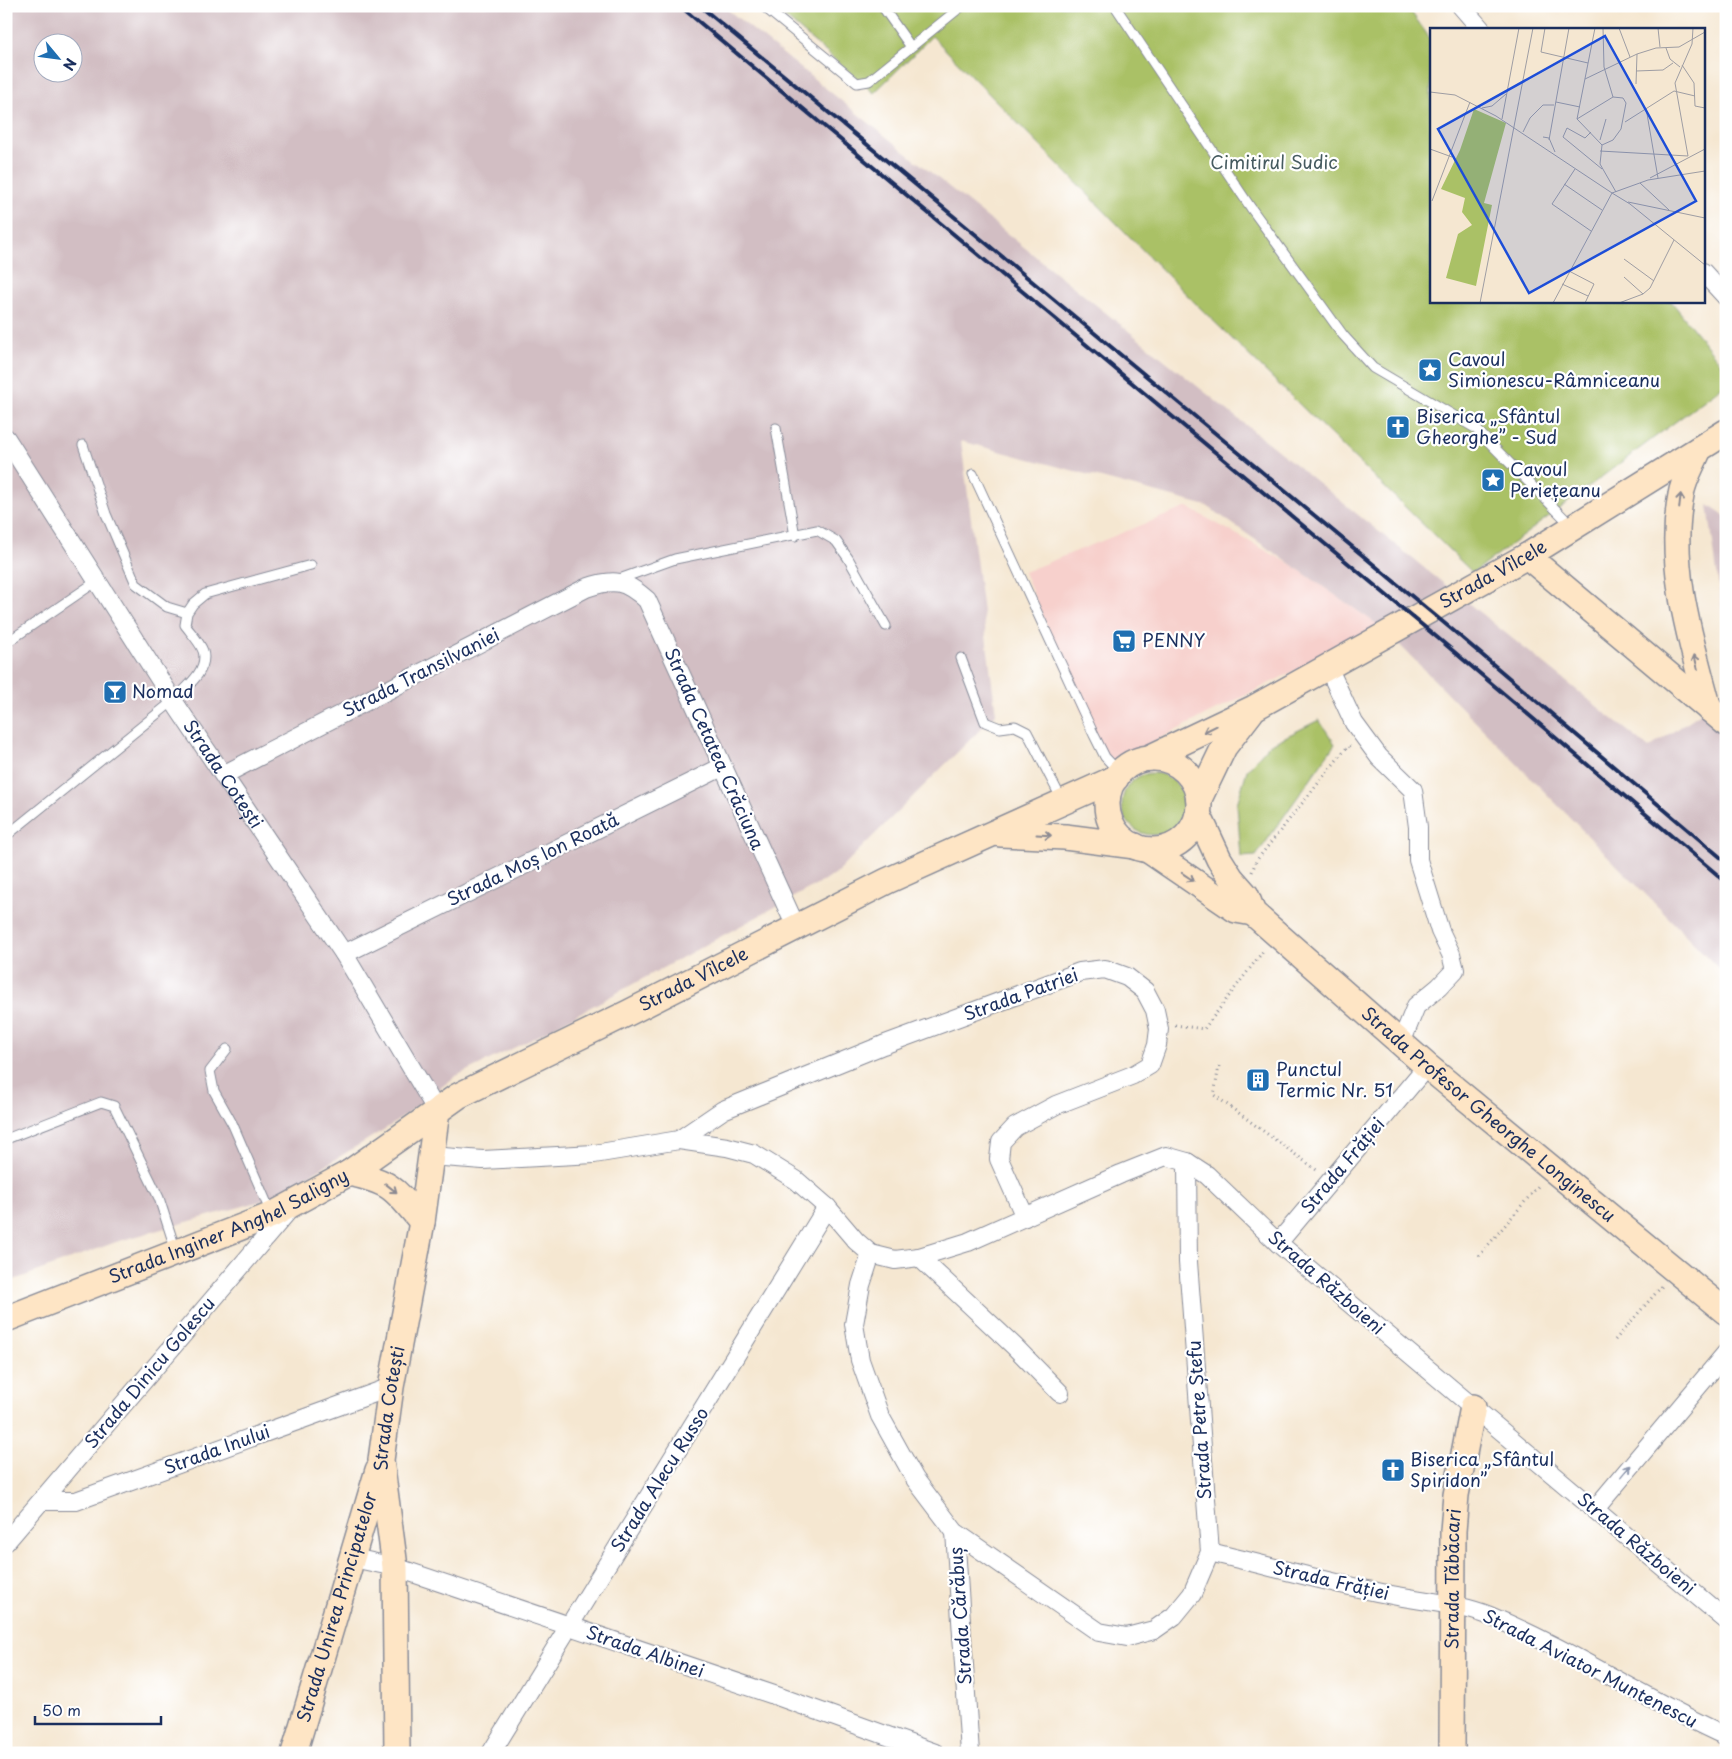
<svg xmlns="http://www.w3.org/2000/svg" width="1732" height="1759" viewBox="0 0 1732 1759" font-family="'Playpen Sans',sans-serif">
<rect width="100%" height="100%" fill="#fff"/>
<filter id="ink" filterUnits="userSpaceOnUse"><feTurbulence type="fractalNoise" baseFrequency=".02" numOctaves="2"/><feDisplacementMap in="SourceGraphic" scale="10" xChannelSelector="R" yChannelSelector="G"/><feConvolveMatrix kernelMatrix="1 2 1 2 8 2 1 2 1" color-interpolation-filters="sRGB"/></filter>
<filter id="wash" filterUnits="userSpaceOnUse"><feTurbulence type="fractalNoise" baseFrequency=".0096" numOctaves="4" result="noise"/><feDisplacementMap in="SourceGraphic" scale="20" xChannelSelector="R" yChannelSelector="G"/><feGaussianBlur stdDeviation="1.12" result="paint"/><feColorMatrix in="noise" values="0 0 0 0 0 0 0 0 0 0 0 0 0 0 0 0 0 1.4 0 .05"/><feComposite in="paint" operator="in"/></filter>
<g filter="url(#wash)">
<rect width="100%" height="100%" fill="#f5e7d1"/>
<path fill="#f7d0cc" d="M1187,507L1292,565L1384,629L1347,644L1105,766L1024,572Z"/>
<path fill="#d2bec3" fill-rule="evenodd" d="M6,6H723L1649,748L1726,696V976L1384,629L1207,506L961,441L996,714L834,875L528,1041L456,1076L393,1124L272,1198L116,1242L6,1283ZM42,42H72V72H42Z
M1708,505L1726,517V640Z"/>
<path fill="#aac166" stroke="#627862" d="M772,6H1407L1431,40V301H1671L1726,370V384L1473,573L1191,299L932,36L874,93Z
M1319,720L1335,744L1256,856L1241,857L1237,804L1247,770L1269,745Z
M1122 804a31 31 0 1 1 62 0a31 31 0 1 1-62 0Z"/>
</g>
<g filter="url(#ink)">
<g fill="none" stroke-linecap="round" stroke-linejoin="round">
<g stroke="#888b98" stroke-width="11">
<path id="lane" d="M763,6L857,83L869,81L962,6
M882,6L911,47
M1115,6L1251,208L1343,335L1373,368L1475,428L1571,525
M776,428L795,536
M83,445L106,514L136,584L167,607L187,613
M973,474L1094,735L1105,757L1120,773
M614,581L675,559L817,530L836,541L848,558L886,626
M6,643L97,581
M961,658L985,722L1000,728L1015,726L1027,732L1062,800
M6,836L173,701C185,688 209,671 203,651C200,642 190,632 185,625L187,613L193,604L205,594L311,565
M227,1049L210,1071L214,1091L233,1125L271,1213
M6,1139L101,1102L114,1106L159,1198L176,1251"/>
</g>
<g stroke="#888b98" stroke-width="20">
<g id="street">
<path d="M1461,6L1481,29"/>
<path d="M1703,272L1726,297"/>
<path id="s1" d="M6,438L178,708L344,954L437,1111"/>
<path d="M1328,667L1354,723L1379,757L1413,790L1418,827V860L1440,931L1451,954L1455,970L1439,987L1416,1006L1401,1043"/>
<path d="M225,774L586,588C614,578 625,580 647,600L796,927"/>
<path d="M344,954L722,767"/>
<path d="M679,1140L723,1110L883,1045L1080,972L1105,969L1127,977L1145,991L1155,1010L1159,1029L1157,1045L1150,1065L1133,1075L1056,1105L1015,1127L1001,1142L999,1159L1025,1217"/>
<path d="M430,1156L483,1160L594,1154L679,1140L727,1147L754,1154L796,1180L827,1207L856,1241L871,1254L895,1260L919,1257L968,1242L1121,1174L1166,1156L1187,1162L1207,1175L1278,1243L1726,1620"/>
<path d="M1278,1243L1427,1066"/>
<path d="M871,1254L861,1285L854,1324L860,1360L880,1416L915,1479L955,1532L1099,1632L1127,1637L1154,1630L1174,1616L1192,1594L1210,1552L1188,1262L1187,1162"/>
<path d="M919,1257L1014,1346L1060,1393"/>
<path d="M42,1501H76L391,1387"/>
<path d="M1595,1509L1726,1353"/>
<path d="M955,1532L970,1753"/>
<path d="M6,1542L289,1210"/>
<path d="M1210,1552C1269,1566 1327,1582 1387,1594C1420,1601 1458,1603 1490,1616C1572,1650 1645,1700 1726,1736"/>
<path d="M353,1558L395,1567L777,1696L935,1753"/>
<path d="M491,1753L827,1207"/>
</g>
</g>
<g stroke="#888b98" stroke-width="28">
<g id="secondary">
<path d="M1699,449C1693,464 1683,480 1681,495C1667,566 1691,641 1709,709"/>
<path d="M1527,556L1726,723"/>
<path id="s2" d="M1149,758L1254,708L1527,556L1726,432"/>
<circle cx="1153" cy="804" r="46"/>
<path d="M1199,799L1224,747L1251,712"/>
<path id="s3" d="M1198,814L1219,859L1231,878L1246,895L1253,913L1427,1066L1726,1312"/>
<path d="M1001,834L1065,837L1135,846"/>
<path d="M1148,850L1236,910L1253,913"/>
<path d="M349,1173C392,1182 395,1189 422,1222"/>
<path id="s4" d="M6,1319L272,1215L349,1173L437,1111"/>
<path id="s5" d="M294,1753L378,1470"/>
<path id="s6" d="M397,1753L395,1567L381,1460L391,1387L422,1222L437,1111L458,1096L628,1013L887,881L1116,778"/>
<path id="s7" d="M1452,1753L1453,1531L1456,1495L1473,1407"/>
</g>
</g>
<path stroke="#888b98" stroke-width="3" stroke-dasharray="1 4" stroke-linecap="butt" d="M1252,872L1256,861L1348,746L1350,747
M1175,1025L1204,1029L1264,950
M1219,1066L1214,1095L1318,1171
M1479,1256L1539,1185
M1615,1340L1662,1286"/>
<use href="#lane" stroke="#fff" stroke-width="9"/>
<use href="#street" stroke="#fff" stroke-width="18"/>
<use href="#secondary" stroke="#fee5c5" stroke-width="25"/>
<path stroke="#1b2f5e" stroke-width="4" d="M680,6L1439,639L1726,882
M700,6L1455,632L1726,862"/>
</g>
<defs><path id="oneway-shaft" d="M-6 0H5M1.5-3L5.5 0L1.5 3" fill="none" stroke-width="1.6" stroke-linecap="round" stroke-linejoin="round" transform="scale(1.25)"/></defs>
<g stroke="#8c8a92">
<use href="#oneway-shaft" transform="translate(1680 501) rotate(-84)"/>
<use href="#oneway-shaft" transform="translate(1696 662) rotate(-104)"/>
<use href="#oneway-shaft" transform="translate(1210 729) rotate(154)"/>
<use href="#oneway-shaft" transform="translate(1044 835) rotate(3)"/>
<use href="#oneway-shaft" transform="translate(1188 877) rotate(34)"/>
<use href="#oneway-shaft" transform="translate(391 1188) rotate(38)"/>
</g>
<use stroke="#8d97ae" href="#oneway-shaft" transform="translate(1626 1471) rotate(-50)"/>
</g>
<defs>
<g id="sight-square" transform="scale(1.25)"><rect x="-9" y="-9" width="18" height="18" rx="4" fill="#1f6fb2" stroke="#fff"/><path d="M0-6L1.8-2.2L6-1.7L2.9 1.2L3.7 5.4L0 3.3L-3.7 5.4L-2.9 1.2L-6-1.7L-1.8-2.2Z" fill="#fff"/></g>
<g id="church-square" transform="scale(1.25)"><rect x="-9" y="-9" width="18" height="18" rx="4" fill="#1f6fb2" stroke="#fff"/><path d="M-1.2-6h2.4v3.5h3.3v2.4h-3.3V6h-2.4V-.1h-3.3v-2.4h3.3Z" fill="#fff"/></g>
<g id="supermarket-square" transform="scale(1.25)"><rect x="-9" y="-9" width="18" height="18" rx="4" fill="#1f6fb2" stroke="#fff"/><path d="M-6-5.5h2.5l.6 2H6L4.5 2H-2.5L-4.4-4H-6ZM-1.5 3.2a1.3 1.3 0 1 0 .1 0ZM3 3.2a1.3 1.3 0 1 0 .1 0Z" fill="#fff"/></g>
<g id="bar-square" transform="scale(1.25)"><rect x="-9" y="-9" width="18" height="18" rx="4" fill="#1f6fb2" stroke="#fff"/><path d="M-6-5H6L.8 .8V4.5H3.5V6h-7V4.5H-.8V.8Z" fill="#fff"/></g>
<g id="building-square" transform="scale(1.25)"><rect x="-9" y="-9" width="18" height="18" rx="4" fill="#1f6fb2" stroke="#fff"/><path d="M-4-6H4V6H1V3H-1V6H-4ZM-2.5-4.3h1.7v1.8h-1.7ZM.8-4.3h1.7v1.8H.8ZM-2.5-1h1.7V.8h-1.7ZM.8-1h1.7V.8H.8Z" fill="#fff"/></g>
</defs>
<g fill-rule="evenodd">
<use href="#sight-square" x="1430" y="370"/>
<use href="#church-square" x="1398" y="427"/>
<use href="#sight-square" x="1493" y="480"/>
<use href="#supermarket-square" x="1124" y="641"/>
<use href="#bar-square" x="115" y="692"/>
<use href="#building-square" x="1258" y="1080"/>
<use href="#church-square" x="1393" y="1470"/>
</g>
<g text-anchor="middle" stroke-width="4.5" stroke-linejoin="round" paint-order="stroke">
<g font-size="18" fill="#465b60" stroke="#fff">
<text x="1274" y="169">Cimitirul Sudic</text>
</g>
<g font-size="18" fill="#1b2f5e" stroke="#fff" text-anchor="start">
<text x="1448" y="366">Cavoul<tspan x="1448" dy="21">Simionescu-Râmniceanu</tspan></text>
<text x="1416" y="423">Biserica „Sfântul<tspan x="1416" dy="21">Gheorghe” - Sud</tspan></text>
<text x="1510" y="476">Cavoul<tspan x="1510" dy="21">Periețeanu</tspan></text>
<text x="1142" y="647">PENNY</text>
<text x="132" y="698">Nomad</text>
<text x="1276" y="1076">Punctul<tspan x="1276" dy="21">Termic Nr. 51</tspan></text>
<text x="1410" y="1466">Biserica „Sfântul<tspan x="1410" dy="21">Spiridon”</tspan></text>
</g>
<g font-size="18" fill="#1b2f5e" stroke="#fff">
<text dy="6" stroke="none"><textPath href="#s2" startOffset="390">Strada Vîlcele</textPath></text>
<text transform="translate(421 673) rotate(-27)" y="6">Strada Transilvaniei</text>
<text transform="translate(714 749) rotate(66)" y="6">Strada Cetatea Crăciuna</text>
<text dy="6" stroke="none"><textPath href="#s1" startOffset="400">Strada Cotești</textPath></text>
<text transform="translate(533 860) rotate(-26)" y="6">Strada Moș Ion Roată</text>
<text dy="6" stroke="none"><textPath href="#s6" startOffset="936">Strada Vîlcele</textPath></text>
<text transform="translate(1021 995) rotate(-20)" y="6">Strada Patriei</text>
<text dy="6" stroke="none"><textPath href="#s3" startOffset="424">Strada Profesor Gheorghe Longinescu</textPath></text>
<text transform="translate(1343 1166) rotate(-50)" y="6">Strada Frăției</text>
<text dy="6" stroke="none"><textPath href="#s4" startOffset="241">Strada Inginer Anghel Saligny</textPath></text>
<text transform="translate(1326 1283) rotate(41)" y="6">Strada Războieni</text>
<text transform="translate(150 1373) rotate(-50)" y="6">Strada Dinicu Golescu</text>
<text dy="6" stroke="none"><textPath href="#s6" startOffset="346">Strada Cotești</textPath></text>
<text transform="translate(1200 1420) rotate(-94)" y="6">Strada Petre Ștefu</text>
<text transform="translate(217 1450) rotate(-20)" y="6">Strada Inului</text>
<text transform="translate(660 1480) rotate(-58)" y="6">Strada Alecu Russo</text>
<text transform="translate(1636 1544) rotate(40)" y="6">Strada Războieni</text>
<text dy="6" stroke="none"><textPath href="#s7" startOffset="174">Strada Tăbăcari</textPath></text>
<text transform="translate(1331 1581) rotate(13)" y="6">Strada Frăției</text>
<text dy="6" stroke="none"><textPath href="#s5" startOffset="152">Strada Unirea Principatelor</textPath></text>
<text transform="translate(961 1616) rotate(-94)" y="6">Strada Cărăbuș</text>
<text transform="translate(645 1652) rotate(19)" y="6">Strada Albinei</text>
<text transform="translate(1590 1669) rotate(27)" y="6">Strada Aviator Muntenescu</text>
</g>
</g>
<g transform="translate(1430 28)">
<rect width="275" height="275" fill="#f5e7d1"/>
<path d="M44,81L76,95L54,175L62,177L46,258L16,250L28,206L42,197L32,184L35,170L11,161L30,122Z" fill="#aac166"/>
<path fill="none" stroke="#9e9da3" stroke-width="1" d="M115,0L111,24L158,35M165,0L147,91L172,117M173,0L174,39L183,69M189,0L200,29M228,0L230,19M236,20L240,31L250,39M252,37L264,55L265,78L275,80M206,43L233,42L243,35M155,51L207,26L226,20L249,19L275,4M206,56L207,26M0,64L25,67L66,88L182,165L218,152L275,143M126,74L150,79M52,80L62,78L76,66M216,80L228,150M72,91L89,0M147,91L183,69L193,70L196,75L191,101L183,112L172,117M195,94L244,63L265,68M93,104L100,90L113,77H124M161,104L155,110L137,100L133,109L172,141M113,109L119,110L125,124M119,112L139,0M170,112L176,91M172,117L170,136L186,164M0,121L22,129M170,123L258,128L245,55L262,16L263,0M145,141L122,176L161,203M220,150L275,121M210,155L239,182M134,156L172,182M182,165L200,176L275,237M2,173L40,74M198,174L275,190M194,231L224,253M139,243L164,256L155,275M194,249L213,266M132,256L158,268M50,275L103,0M123,275L182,165M189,275L213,266L220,260L244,212"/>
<path fill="#1d4ed8" fill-opacity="0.15" stroke="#1d4ed8" stroke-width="2.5" d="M175,8L266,173L99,265L8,101Z"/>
<rect width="275" height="275" fill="none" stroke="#1b2f5e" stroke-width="2.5"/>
</g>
<rect width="1732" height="1759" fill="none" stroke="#fff" stroke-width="25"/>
<g transform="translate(58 58) rotate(119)"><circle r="24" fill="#ffffff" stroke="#a4acbf"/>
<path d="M0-4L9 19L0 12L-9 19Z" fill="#1f6fb2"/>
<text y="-8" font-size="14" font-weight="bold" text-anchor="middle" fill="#1b2f5e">N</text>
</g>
<path d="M35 1716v8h126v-8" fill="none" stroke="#1b2f5e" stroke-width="2.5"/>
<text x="42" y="1716" font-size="15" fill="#1b2f5e" stroke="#ffffff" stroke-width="4" paint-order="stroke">50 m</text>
</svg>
